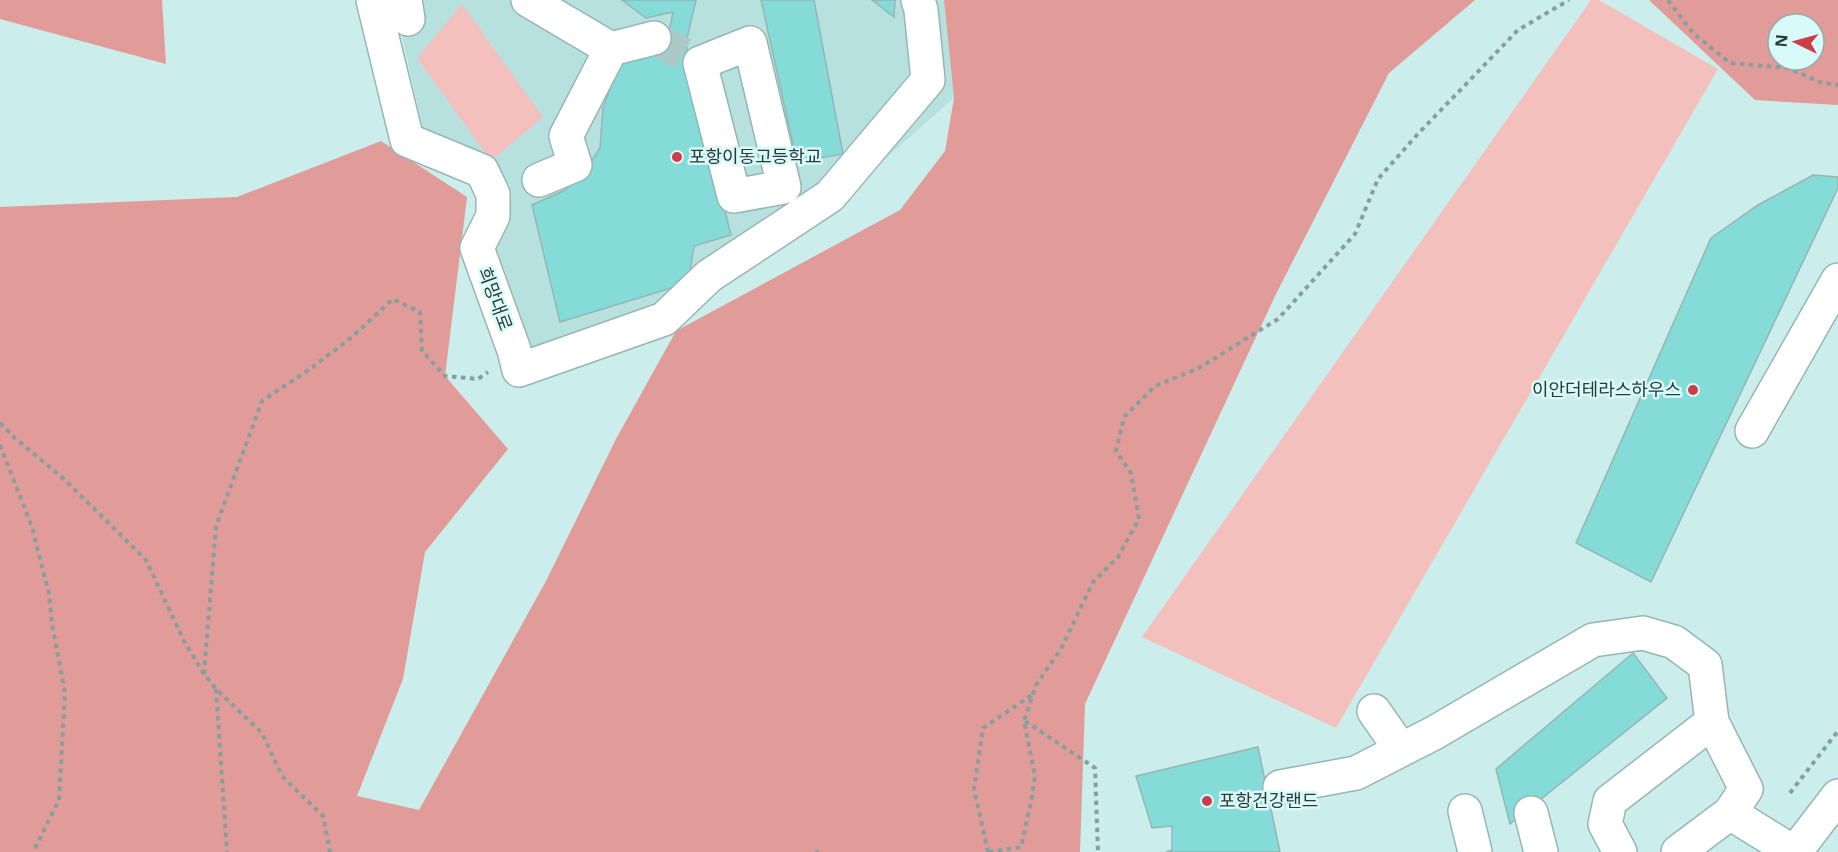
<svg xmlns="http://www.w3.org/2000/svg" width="1838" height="852" viewBox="0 0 1838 852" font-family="'Open Sans','Noto Sans KR',sans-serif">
<rect width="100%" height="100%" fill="#cbedeb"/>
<path fill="#b7e1df" d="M394,0H944L954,98L836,202L695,296L524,357L493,247L511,185L423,130Z"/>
<path fill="#f4c0be" d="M1591,0H1599L1718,69L1336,728L1142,637Z
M462,4L543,117L491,161L417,58Z"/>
<path fill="#e19b99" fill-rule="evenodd" d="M0,0H162L166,64L0,19Z
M944,0H1475L1389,73L1276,294L1085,704L1080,852H0V207L237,197L381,141L467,197L445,376L508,449L425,552L403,679L357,796L419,810L546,581L616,439L676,331L900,210L945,151L954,98Z
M1649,0H1838V105L1755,100ZM1778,24H1814V60H1778Z"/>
<path fill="#84dbd7" stroke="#96b6b4" stroke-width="1.5" d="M622,0H696L686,43L695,91L731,235L694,246L688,283L560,322L532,205L565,190L584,172L600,148L603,108L625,47L665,53L673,12L646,18Z
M761,0H814L843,154L797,162Z
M872,0H895L894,17Z
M1813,175L1838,177V188L1651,582L1576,543L1711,238L1758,205Z
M1633,653L1667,698L1510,824L1496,769Z
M1258,747L1280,852H1166L1172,850V826L1152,828L1136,776Z"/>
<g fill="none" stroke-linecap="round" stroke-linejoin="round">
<path stroke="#abc9c7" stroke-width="33" stroke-dasharray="33 16" stroke-linecap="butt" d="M654,38L700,63"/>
<g stroke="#96b6b4" stroke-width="36">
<path id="minor" d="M373,0L407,140L482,171L493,194V216L477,248L514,350L519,370L664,319L709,276L830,196L928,80L921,10L918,0
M405,0L408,19
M528,0L611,49L654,38
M750,43L784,187L734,196L700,63Z
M539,180L575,165L566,136L611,49
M1752,431L1838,280
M1374,711L1401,750
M1280,787L1356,773L1434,733L1593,640L1643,633L1674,642L1705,665L1712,722L1746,789L1730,813
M1465,811L1475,852
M1531,813L1541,852
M1620,852L1605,824L1610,801L1712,722
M1678,852L1730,813L1793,852"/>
</g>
<g stroke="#96b6b4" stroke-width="36">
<path id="major" d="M1795,852L1838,796"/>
</g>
<path stroke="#87a09e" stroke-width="4" stroke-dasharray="4.5 4.5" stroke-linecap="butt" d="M1668,0L1693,33L1730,63L1788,68L1822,83L1838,85
M0,423L15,438L65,480L146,560L184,641L204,674L216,689L262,733L282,776L323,816L330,852
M0,445L32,527L49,594L52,624L65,692L59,800L33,852
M204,674L216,526L262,401L310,369L352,337L393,299L420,312L422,351L445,376L478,379L488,372
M216,689L227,852
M1025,721L1095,768L1098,852
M1790,793L1838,731
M815,852H819
M988,852L974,789L983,728L1032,695
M989,852L1021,847L1031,802L1035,776L1024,721L1036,685L1061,649L1093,582L1118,557L1139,519L1131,473L1116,451L1124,417L1155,386L1199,368L1278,319L1355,234L1378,179L1416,136L1518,30L1569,0"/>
<use href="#minor" stroke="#fff" stroke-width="33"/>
<use href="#major" stroke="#fff" stroke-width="33"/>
</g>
<g fill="#cd3d48" stroke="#d8faf8" stroke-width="2">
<circle cx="677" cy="157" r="6"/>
<circle cx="1693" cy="390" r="6"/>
<circle cx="1207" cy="801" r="6"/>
</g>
<g text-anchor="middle" stroke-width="5" stroke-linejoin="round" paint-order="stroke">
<g font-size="18" fill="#2c3938" stroke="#d8faf8" text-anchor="start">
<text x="689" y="163">포항이동고등학교</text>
<text x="1681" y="396" text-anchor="end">이안더테라스하우스</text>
<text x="1219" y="807">포항건강랜드</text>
</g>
<g font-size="18" fill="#2c3938" stroke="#d8faf8">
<text transform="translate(495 299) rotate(70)" y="6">희망대로</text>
</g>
</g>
<g transform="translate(1796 42) rotate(275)"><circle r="28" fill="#d8faf8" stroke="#93adab" stroke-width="1.5"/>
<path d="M0-4.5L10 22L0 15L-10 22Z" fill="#cd3d48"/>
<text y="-9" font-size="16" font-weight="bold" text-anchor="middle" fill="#2c3938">N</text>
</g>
</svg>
